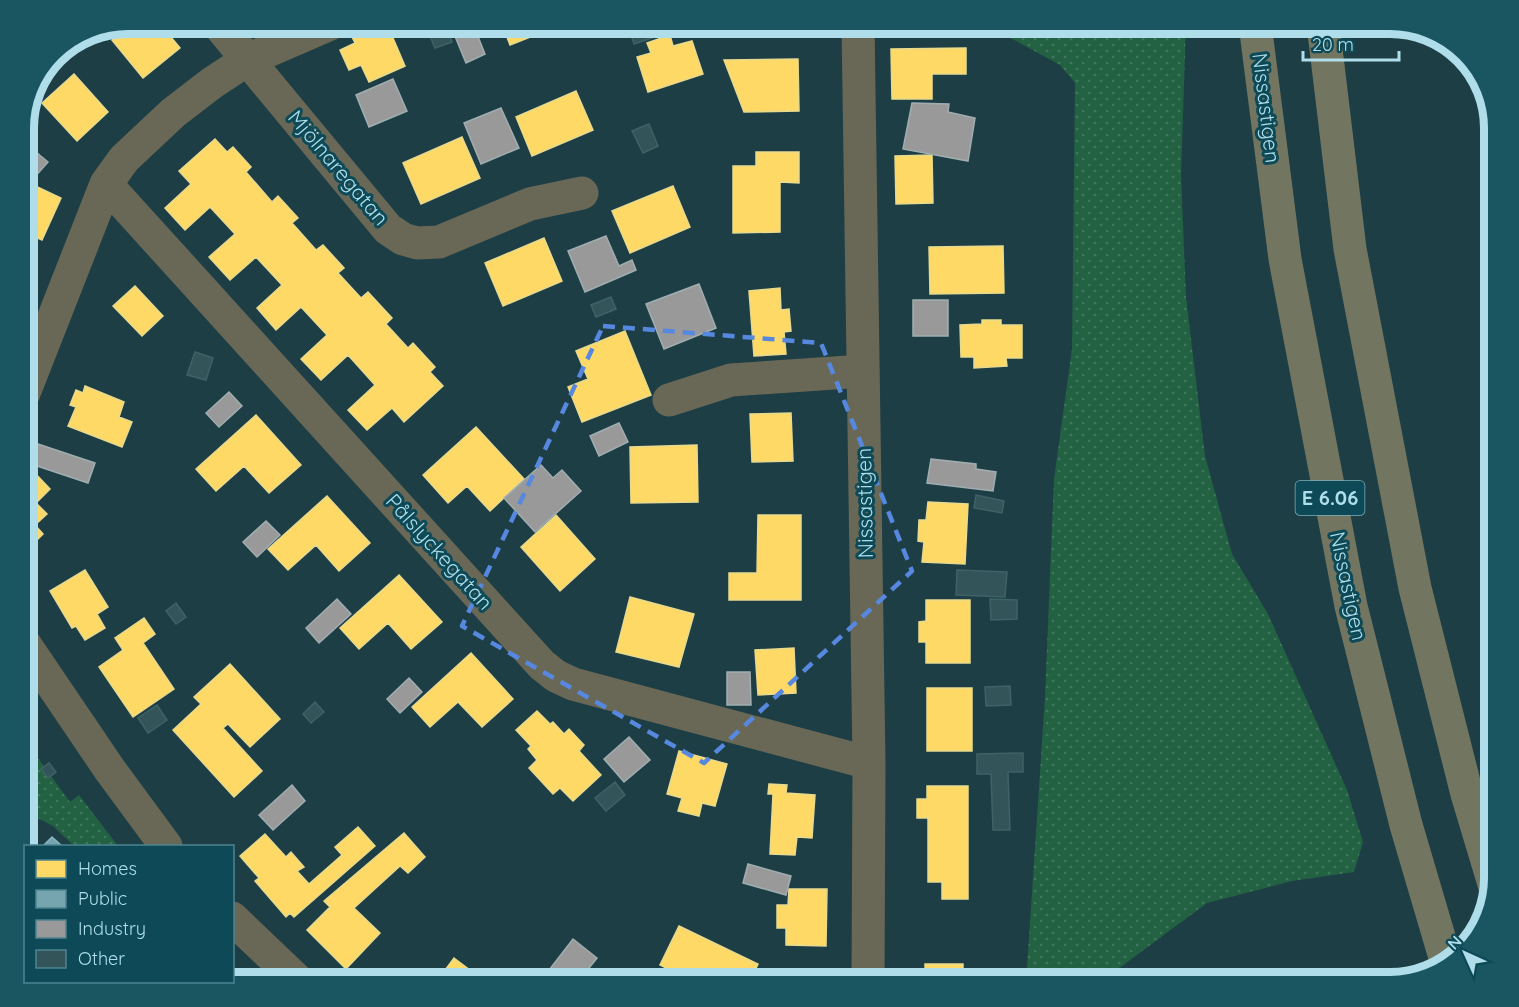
<svg xmlns="http://www.w3.org/2000/svg" width="1519" height="1007" viewBox="0 0 1519 1007" font-family="Quicksand,sans-serif">
<defs>
<pattern id="grass-dots" width="8" height="8" patternUnits="userSpaceOnUse" patternTransform="scale(1.5)"><rect width="8" height="8" fill="#226142"/><path d="M2 2h.1M6 6h.1" fill="none" stroke="#40775d" stroke-width="1.8" stroke-linecap="round"/></pattern>
</defs>
<rect width="100%" height="100%" fill="#1e3e45"/>
<path fill="url(#grass-dots)" d="M985,24H1186L1181,174L1186,297L1205,456L1232,554L1268,614L1347,790L1363,842L1354,872L1292,881L1207,903L1099,983H1032L1027,968L1045,697L1054,479L1072,349L1075,83L1060,65Z
M35,754L70,802L79,795L118,846H74L53,826L24,811V760Z"/>
<path fill="#ffd966" stroke="#e7da8e" stroke-width="1.5" d="M128,24H160L180,48L143,78L112,40L125,30L121,25Z
M258,24H298L266,41Z
M349,24H387L405,66L369,82L361,65L349,70L340,50L355,43L346,25Z
M502,24H545L548,30L510,45Z
M670,35L673,46L692,41L703,74L648,92L637,57L651,53L647,43Z
M966,48V74H932V99H892L891,49Z
M798,59L799,111L744,112L724,60Z
M74,74L108,112L77,141L42,103Z
M576,91L593,130L532,156L516,117Z
M462,137L480,178L421,204L403,163Z
M215,139L227,152L233,147L251,167L246,172L272,202L278,196L298,218L292,223L316,250L323,245L344,268L338,273L361,298L368,292L392,318L386,324L408,348L413,343L435,367L430,372L443,386L404,422L392,408L367,430L348,410L375,385L348,355L321,380L301,359L327,335L301,307L276,330L257,308L282,285L256,257L230,280L209,257L235,234L210,207L185,230L165,208L191,184L179,171Z
M756,152H799V183L780,182V232L733,233V166H756Z
M932,155L933,203L896,204L895,156Z
M31,184L61,198L42,240L24,232V193L27,194Z
M673,186L690,227L630,253L612,211Z
M544,238L562,281L503,306L485,263Z
M1003,246L1004,293L930,294L929,247Z
M135,286L163,316L142,336L113,306Z
M780,288L781,310L789,309L791,331L784,332L786,354L754,356L749,291Z
M982,320H1001V325H1022V358H1006L1007,366L974,368V357H961L960,325L982,324Z
M625,331L651,395L582,422L568,387L588,379L576,351Z
M85,386L124,402L119,417L132,422L122,447L68,426L76,407L70,405L76,390L83,393Z
M791,413L793,461L752,462L750,414Z
M256,415L301,465L269,493L244,466L216,491L196,469Z
M476,427L524,479L490,511L467,486L448,503L423,475Z
M697,445L698,502L631,503L630,447Z
M32,470L50,489L36,503L47,514L35,525L43,534L27,550L24,547V477Z
M327,496L370,543L339,571L316,545L288,570L268,549Z
M928,502L968,504L965,564L922,562L924,542L918,541L919,520H926Z
M556,515L595,559L560,591L521,547Z
M758,515H801V600H729V573H757Z
M85,570L108,607L97,614L105,628L85,640L76,626L72,628L50,591Z
M399,575L442,622L411,649L388,623L359,649L340,628Z
M630,597L694,614L679,667L616,652Z
M926,600H970V663H926V642H919V622L926,621Z
M144,618L155,634L143,643L174,689L133,717L99,667L123,650L115,638Z
M794,648L796,693L758,695L755,650Z
M471,653L513,699L482,727L458,702L430,727L412,707Z
M230,664L280,719L250,747L228,724L223,728L262,771L234,797L173,730L201,704L194,697Z
M927,688H972V751H927Z
M537,711L550,724L553,722L564,734L569,729L584,745L579,751L601,775L573,801L560,788L553,794L529,768L537,760L528,749L531,746L516,730Z
M679,751L727,764L715,806L702,803L699,816L678,811L682,798L667,794Z
M769,784L787,785L786,793L815,795L812,838L797,837L795,855L770,854L773,794H768Z
M927,786H968V899H942V882H928V818H917V799H927Z
M358,827L375,846L294,917L290,913L286,917L255,881L259,878L240,856L265,834L286,857L291,852L304,867L297,871L309,884L342,855L335,847Z
M404,833L425,857L408,873L400,866L354,908L380,933L346,969L307,930L330,907L324,901Z
M789,889H827L826,946L786,945V928H777V905H788Z
M679,926L758,964L749,983H696L660,965Z
M454,958L487,983H426L431,977L437,981Z
M925,964H963V983H925Z"/>
<path fill="#76a5af" stroke="#87b6c1" stroke-width="1.5" d="M52,837L62,846H43Z"/>
<path fill="#999" stroke="#a0aeb1" stroke-width="1.5" d="M450,24H473L485,54L466,63Z
M393,79L407,111L369,127L356,95Z
M912,103L949,104L948,112L975,118L968,161L903,149Z
M501,108L519,148L481,164L464,123Z
M24,142L48,162L33,179L24,171Z
M606,236L619,266L632,260L636,270L585,292L568,251Z
M699,284L716,328L664,349L646,304Z
M913,300H948V336H913Z
M229,392L242,406L219,427L206,413Z
M619,423L628,442L599,456L590,436Z
M38,444L95,463L88,483L31,464Z
M931,459L976,464V469L996,472L993,491L927,483Z
M541,465L553,478L562,470L581,491L535,532L504,498Z
M266,521L280,535L257,557L243,542Z
M337,599L351,614L319,643L306,628Z
M727,672H750L751,705H727Z
M409,678L422,692L400,713L387,699Z
M629,737L650,760L624,782L604,759Z
M292,785L305,801L273,830L259,815Z
M748,864L791,876L786,895L743,883Z
M573,939L597,958L577,983H566L549,970Z"/>
<path fill="#335458" stroke="#3e6367" stroke-width="1.5" d="M445,24L452,42L435,48L428,31Z
M630,24H693L634,44L628,25Z
M649,124L658,146L643,153L632,131Z
M611,297L616,309L596,317L591,305Z
M195,352L213,358L206,380L187,375Z
M976,495L1004,501L1002,513L974,508Z
M957,570L1007,572L1005,597L956,595Z
M990,599L1017,600V619L991,620Z
M176,603L186,617L176,624L166,611Z
M1010,686L1011,705L986,706L985,687Z
M315,702L324,712L311,723L303,714Z
M157,705L167,720L148,733L138,718Z
M1023,753V772H1008L1010,830H993L991,774H977V754Z
M49,763L56,772L48,778L41,769Z
M615,782L625,795L606,811L595,798Z"/>
<g fill="none" stroke-linecap="round" stroke-linejoin="round">
<path stroke="#696857" stroke-width="33" d="M218,24L388,229L403,239L417,243L439,242L530,204L582,193
M858,24L869,763L868,983
M106,184L542,665L556,676L573,684L869,763
M24,393L106,184L124,159L173,113L212,83L247,60L330,24
M669,400L731,380L863,371
M24,643L110,770L166,846
M232,918L300,983
M147,983L148,982"/>
<path stroke="#727560" stroke-width="33" d="M1255,24L1285,259L1351,606L1406,825L1447,964
M1323,24L1350,249L1415,588L1467,794L1494,884"/>
</g>
<path fill="none" stroke="#5788df" stroke-width="4.5" stroke-dasharray="12 8" stroke-linejoin="round" d="M603,326L821,343L912,571L704,763L462,626Z"/>
<g text-anchor="middle" stroke-width="6" stroke-linejoin="round" paint-order="stroke">
<rect fill="#0d4956" stroke="#7eb1be" stroke-width="1.5" x="1295.5" y="481" width="69" height="34" rx="4.5"/>
<g font-size="20" font-weight="bold" fill="#afdeea">
<text x="1330" y="505">E 6.06</text>
</g>
<g font-size="21" fill="#afdeea" stroke="#0d4956">
<text transform="translate(1266 108) rotate(83)" y="7">Nissastigen</text>
<text transform="translate(338 168) rotate(50)" y="7">Mjölnaregatan</text>
<text transform="translate(865 503) rotate(-91)" y="7">Nissastigen</text>
<text transform="translate(439 552) rotate(48)" y="7">Pålslyckegatan</text>
<text transform="translate(1348 586) rotate(78)" y="7">Nissastigen</text>
</g>
</g>
<path d="M0 0H1519V1007H0ZM128 34H1390A94 94 0 0 1 1484 128V878A94 94 0 0 1 1390 972H128A94 94 0 0 1 34 878V128A94 94 0 0 1 128 34Z" fill="#1a5562" fill-rule="evenodd"/>
<path fill="none" stroke="#afdeea" stroke-width="8" d="M128 34H1390A94 94 0 0 1 1484 128V878A94 94 0 0 1 1390 972H128A94 94 0 0 1 34 878V128A94 94 0 0 1 128 34Z"/>
<rect x="24" y="845" width="210" height="138" fill="#0d4956" stroke="#4e8591" stroke-width="1.5"/>
<rect x="36" y="860" width="30" height="18" fill="#ffd966" stroke="#4e8591" stroke-width="1.5"/>
<text x="78" y="875" font-size="18" fill="#afdeea">Homes</text>
<rect x="36" y="890" width="30" height="18" fill="#76a5af" stroke="#4e8591" stroke-width="1.5"/>
<text x="78" y="905" font-size="18" fill="#afdeea">Public</text>
<rect x="36" y="920" width="30" height="18" fill="#999999" stroke="#4e8591" stroke-width="1.5"/>
<text x="78" y="935" font-size="18" fill="#afdeea">Industry</text>
<rect x="36" y="950" width="30" height="18" fill="#335458" stroke="#4e8591" stroke-width="1.5"/>
<text x="78" y="965" font-size="18" fill="#afdeea">Other</text>
<g transform="translate(1465 953) rotate(315)" stroke="#0d4956" stroke-width="4.5" paint-order="stroke">
<path d="M0-4.5L10 22L0 15L-10 22Z" fill="#afdeea"/>
<text y="-9" font-size="16" font-weight="bold" text-anchor="middle" fill="#afdeea">N</text>
</g>
<path d="M1303 51v9h96v-9" fill="none" stroke="#afdeea" stroke-width="3"/>
<text x="1312" y="51" font-size="18" fill="#afdeea" stroke="#0d4956" stroke-width="4.5" paint-order="stroke">20 m</text>
</svg>
